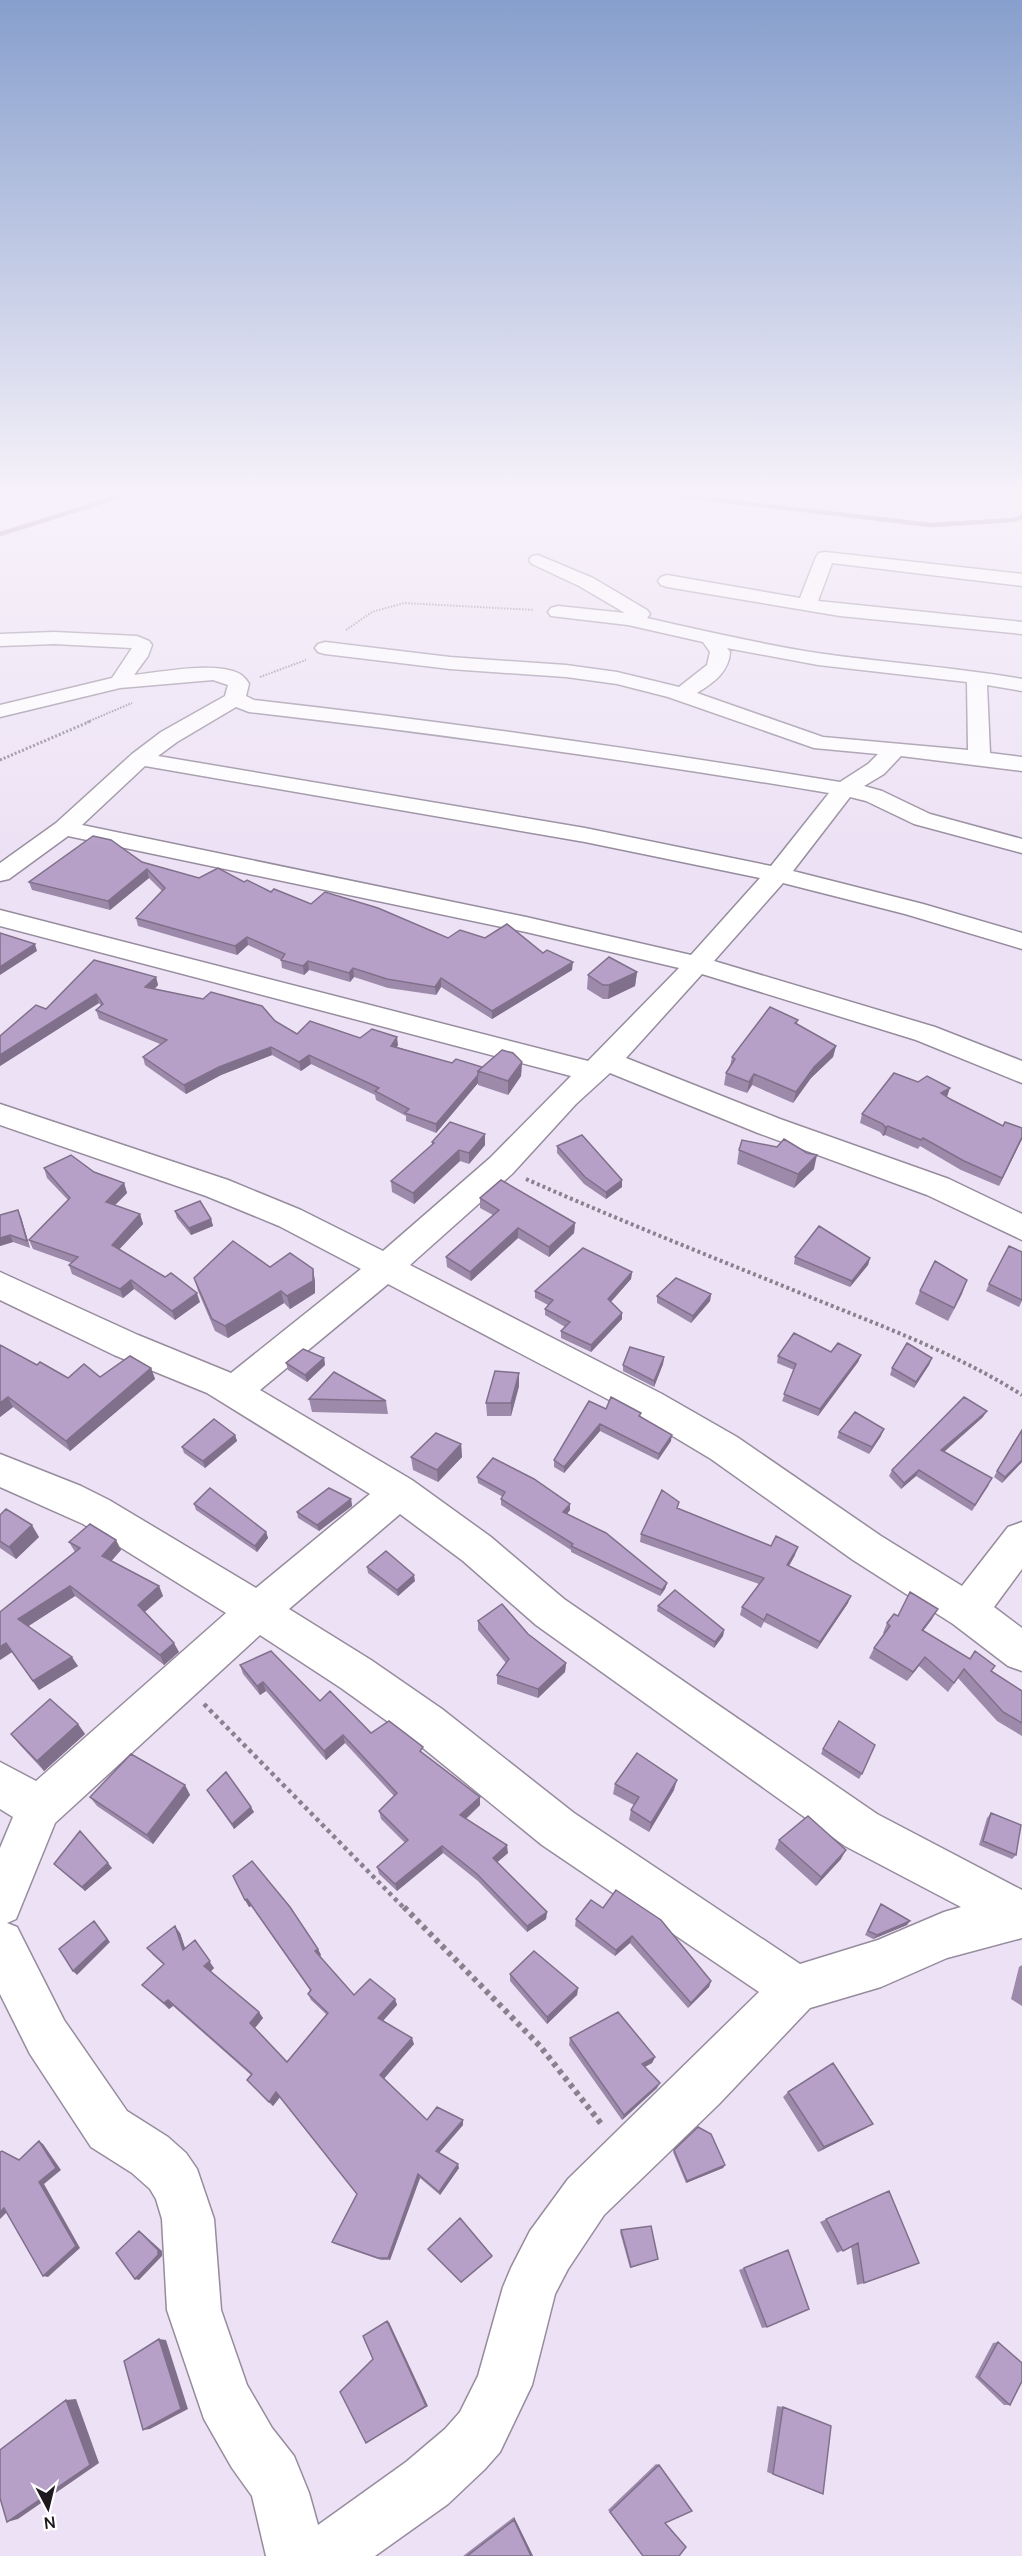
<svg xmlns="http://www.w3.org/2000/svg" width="1022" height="2556" viewBox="0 0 1022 2556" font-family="Manrope,sans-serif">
<rect width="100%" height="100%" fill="#ede2f5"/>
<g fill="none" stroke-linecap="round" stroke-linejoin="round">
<path stroke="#967fa5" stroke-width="4.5" d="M641,491L931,525L1013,520L1022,517
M0,534L137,491"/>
<g stroke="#968c9d" stroke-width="3">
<path id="minor" d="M825,552L1022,574V586L832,563L818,601L1022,622V634L840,616L667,587L661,585L658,581L661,577L667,575L800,598L816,557L819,553Z
M538,555L593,578L647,610L650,614L647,618C704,631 760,644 817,653C886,663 954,667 1022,679V691L987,685L990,753L1022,757V771L901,756L884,774L864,786L882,791L930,814L1022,839V853L914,824L866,801L850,797L793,871L923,904L1022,933V949L905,914L783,883L714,961L935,1027L1022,1061V1083L916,1040L702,974L626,1058L780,1119L949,1179L1022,1214V1240L927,1195L758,1133L610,1073L576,1104L512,1174L410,1265L662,1394L737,1437L881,1536L962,1586L1008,1527L1022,1522V1569L994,1607L1022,1628V1671L1008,1666L953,1624L853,1560L711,1459L636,1414L388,1284L260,1390L412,1480L491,1537L564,1599L877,1814L1022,1890V1938L947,1958L881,1987L810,2008L719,2104L604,2215L568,2269L555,2294L532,2385L500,2452L485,2469L448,2504L375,2556H266L252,2496L232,2468L204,2419L167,2310L162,2219L156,2199L150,2189L132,2173L91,2147L30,2054L0,1994V1848L13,1817L0,1809V1762L36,1781L226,1613L83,1524L0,1487V1454L81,1486L109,1500L256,1588L370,1494L207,1393L114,1355L0,1300V1272L138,1335L231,1373L361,1269L279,1226L206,1196L0,1125V1104L228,1180L301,1210L383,1251L490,1158L571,1076L0,926V910L588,1061L679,968L526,932L68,836L9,879L0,881V863L56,823L132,754L161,732L225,696L228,685L213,680L120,688L0,717V705L112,678L132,648L54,644L0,646V634L54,632L137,636L149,641L152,645L148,656L134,675C162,672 215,661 240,674C243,676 247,680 249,684L246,696L254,700C450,722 645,750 840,782L868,764L878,754L814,748L668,697L617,684L566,677L450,669L325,654L318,652L315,648L318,644L325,642L450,657L566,665L617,672L679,687L707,665L710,652L703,642L628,625L551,616L548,612L551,608L558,606L625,613L579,586L532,564L529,560L532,556ZM727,648L818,665L967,682L968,750L823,737L697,693C713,683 729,672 730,652ZM236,707L249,712C443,734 636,761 829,793L771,866L585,828L158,756L177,742ZM145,766L585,842L760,878L691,955L526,917L82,825ZM400,1514L463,1561L536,1625L845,1846L961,1907L944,1912L878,1940L800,1964L574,1813L442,1709L371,1660L289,1609ZM260,1635L341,1688L412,1739L542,1845L759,1992L568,2179L530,2231L511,2268L503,2287L478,2376L460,2412L445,2429L406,2462L318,2525L309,2493L294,2456L272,2428L247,2385L221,2310L214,2219L197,2169L186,2153L168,2137L127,2111L64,2020L17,1927L7,1923L16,1919L55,1823Z"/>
</g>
<path stroke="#89818e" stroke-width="2" stroke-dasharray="1.5 1.5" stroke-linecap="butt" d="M346,630L372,612L404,603L534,610
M260,677L306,660
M87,722L132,703"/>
<path stroke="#89818e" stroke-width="3" stroke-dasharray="2 2" stroke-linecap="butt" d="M0,760L91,721"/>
<path stroke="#89818e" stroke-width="4" stroke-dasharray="3 3" stroke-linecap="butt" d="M526,1179C623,1222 722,1261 820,1301C889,1329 959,1355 1022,1395"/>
<path stroke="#89818e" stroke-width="4.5" stroke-dasharray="4 4" stroke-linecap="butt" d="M204,1704L405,1909"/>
<path stroke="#89818e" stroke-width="6" stroke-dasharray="4.5 4.5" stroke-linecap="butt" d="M404,1907L540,2046L603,2126"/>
<use href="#minor" fill="#fff" fill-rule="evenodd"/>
</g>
<path fill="#9d8aab" d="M142,862L199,878L244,882L271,892L311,904L448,938H485L543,953L572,970L492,1019L441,987L436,995L388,988L354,977L350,982L309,970L304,975L282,968L281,960L248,945L237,955L138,926L136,918L162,891L149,878L110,910L32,890L29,882Z
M637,972L635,986L608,999H603L587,989L588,975Z
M156,977L158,985L155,989L275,1021L297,1034L360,1038L398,1045L397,1047L452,1063L482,1067L522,1062L521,1076L508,1095L478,1085V1083L436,1133L406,1121V1116L376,1100L375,1095L311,1064L301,1071L272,1055L221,1075L186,1094L145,1065L143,1057L160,1044L99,1019L96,1010L101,1006L99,1003L0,1066V1036L46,1009Z
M798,1020L797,1024L836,1046L833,1057L811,1078L793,1103L752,1085L747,1093L724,1085L726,1073L730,1066L732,1057Z
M947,1097L1022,1139L999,1186L961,1170L920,1146L918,1149L885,1135L883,1136L880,1132L860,1123L862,1114Z
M485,1134V1145L469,1164L460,1161L414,1204L392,1192L391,1181L432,1145V1142Z
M557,1146L622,1187L606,1199L584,1184L557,1153Z
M739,1150L814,1169L794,1188L737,1164Z
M44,1168L94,1172L124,1183L127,1193L115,1205L140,1214L143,1224L119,1249L200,1302L175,1320L134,1289L123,1298L72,1274L69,1265L72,1263L33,1249L29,1240L68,1200L47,1178Z
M480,1198L575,1223L574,1233L549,1257L518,1238L471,1281L447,1267L446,1257L493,1215L480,1208Z
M175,1211L211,1219L213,1226L191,1235L177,1218Z
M0,1215L21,1217L30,1248L13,1242L0,1246Z
M1022,1252V1301L1019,1307L986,1291L989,1284Z
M795,1257L870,1258L868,1265L850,1287L794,1264Z
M270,1267L313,1269L315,1282V1293L290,1309L284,1303L228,1338L215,1331L198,1291L194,1278Z
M632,1272L631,1279L611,1302L622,1313V1319L591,1352L561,1338V1331L565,1327L545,1315V1309L548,1305L535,1298V1291Z
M967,1280L948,1321L915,1304L920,1291Z
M711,1294L710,1301L691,1323L657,1303V1296Z
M0,1345L37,1365L68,1378L100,1377L151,1368L155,1379L70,1451L13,1407L0,1417Z
M861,1355L858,1362L818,1416L782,1401L794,1370L777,1363L778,1356Z
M664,1357L663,1364L654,1387L623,1371V1365Z
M324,1358L325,1365L307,1382L288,1370L286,1363Z
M932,1358L929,1365L914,1388L890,1375L892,1368Z
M519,1386L511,1416H487L486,1403Z
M309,1399L386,1401L388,1414L312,1412Z
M606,1409L641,1413L640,1417L671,1441L658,1460L600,1431L564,1473L554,1467V1460Z
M983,1417L944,1452L989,1485L972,1511L916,1476L901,1489L889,1476L892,1470Z
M839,1432L881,1436L869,1454L837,1438Z
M235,1435L237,1441L205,1468L184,1453L182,1447Z
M461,1444L462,1457L438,1482L413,1470L411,1457Z
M1022,1462L1002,1483L994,1477L997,1471Z
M477,1477L570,1510L567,1514L667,1583L665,1589L660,1596L571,1552V1550L501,1505V1499L503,1497L478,1483Z
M351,1499L352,1506L319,1531L298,1518L297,1512Z
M194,1504L266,1532L268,1538L257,1552L196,1510Z
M678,1509L795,1555L789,1566L848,1603L817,1649L764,1622L761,1628L740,1615L742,1607L759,1584L640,1542L641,1534Z
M0,1515L39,1537L16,1559L0,1548Z
M116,1540L121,1550L111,1561L159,1586L163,1596L145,1612L179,1652L164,1665L75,1596L28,1626L78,1666L39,1690L12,1652L0,1660L75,1552L69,1542Z
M367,1567L415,1581L398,1596L368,1573Z
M658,1606L724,1630L723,1636L714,1648L657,1611Z
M898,1616L932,1619L923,1631L1022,1691V1736L997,1721L958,1678L948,1692L919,1666L907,1681L869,1658L874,1648L884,1634L883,1633L887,1623Z
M478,1621L528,1634L566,1663L565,1672L538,1698L497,1684V1675L506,1663L478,1630Z
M240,1665L320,1701L371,1733L424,1754L480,1805L466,1819L508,1853L497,1862L547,1912L546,1919L527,1932L478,1881L443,1853L397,1891L379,1874L377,1867L405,1843L381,1819L379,1811L394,1796L345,1743L326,1760L266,1691L260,1695L243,1674Z
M78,1724L85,1734L44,1771L19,1744L11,1734Z
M823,1749L862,1774L859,1779L821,1754Z
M615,1784L674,1790L649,1832L629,1820L631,1810L634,1805L613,1794Z
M185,1785L190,1795L153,1844L97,1806L90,1797Z
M207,1790L254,1812L234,1829Z
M991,1813L1016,1855L1012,1859L979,1845L987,1818Z
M779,1840L841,1859L816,1886L775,1849Z
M54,1864L112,1868L85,1891L58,1868Z
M233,1876L318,1949L321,1955L320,1956L354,1995L395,1999L397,2005L383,2021L414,2044L384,2078L427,2120L463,2125L439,2153L459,2168L440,2195L420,2178L390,2260H381L335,2244L332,2242L357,2194L280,2097L273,2106L247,2080L251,2075L173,2006L169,2009L142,1985L164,1965L153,1955L147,1948L180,1933L185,1948L214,1968L211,1971L263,2018L255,2028L287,2062L327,2015L311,2000L308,1994L310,1990L251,1906L249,1907Z
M591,1900L711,1981L709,1987L688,2008L630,1943L615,1956L575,1926L576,1919Z
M881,1904L907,1925L873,1939L865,1935L878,1909Z
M1022,1965V2006L1011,1999L1019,1967Z
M510,1974L578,1988L577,1995L547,2024L510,1981Z
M570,2038L655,2057L652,2063L645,2067L657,2088L622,2120L569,2045Z
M788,2092L866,2128L818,2152L783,2097Z
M674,2150L725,2165L723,2168L686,2183L673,2152Z
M889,2191L864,2283L857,2285L851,2246L837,2253L820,2222Z
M621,2230L658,2259L630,2268L620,2232Z
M744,2268L767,2327L762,2328L739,2270Z
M998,2342L1010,2405H1004L975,2377L993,2343Z
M777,2406L783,2407L823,2494L767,2472Z
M656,2464L659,2465L665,2523L643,2556L608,2510Z
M514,2517L533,2556H463Z"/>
<path fill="#80708b" d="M147,869L149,878L110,910L108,901Z
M247,937L248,945L237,955L235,946Z
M35,944L37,951L0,975V967Z
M308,961L309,970L304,975L303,966Z
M573,962L572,970L492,1019V1011Z
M353,968L354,977L350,982L349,973Z
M637,972L635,986L608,999L609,985Z
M156,977L158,985L147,995L145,987Z
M441,978V987L436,995L435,987Z
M96,994L99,1003L0,1066V1055Z
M397,1037L398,1045L392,1054L391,1046Z
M836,1046L833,1057L811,1078L793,1103L796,1092L814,1067Z
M271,1047L272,1055L221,1075L186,1094L184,1085L219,1067Z
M309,1055L311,1064L301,1071L299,1062Z
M522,1062L521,1076L508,1095V1081Z
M754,1074L752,1085L747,1093L749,1082Z
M478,1075V1083L436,1133V1124Z
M950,1088L947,1097L941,1093Z
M888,1126L885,1135L883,1136L885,1127Z
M485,1134V1145L469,1164V1153Z
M1022,1137V1139L999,1186L1002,1178Z
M459,1150L460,1161L414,1204L413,1193Z
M817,1155L814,1169L794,1188L798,1174Z
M622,1180V1187L606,1199V1192Z
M124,1183L127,1193L109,1211L106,1202Z
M18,1210L21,1217L30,1248L27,1241Z
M140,1214L143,1224L115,1254L112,1245Z
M211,1219L213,1226L191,1235L189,1228Z
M575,1223L574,1233L549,1257V1247Z
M518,1228V1238L471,1281L470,1272Z
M10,1235L13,1242L0,1246V1238Z
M870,1258L868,1265L850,1287L852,1281Z
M313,1269L315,1282V1293L290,1309L287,1296Z
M632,1272L631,1279L607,1306L608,1299Z
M131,1280L134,1289L123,1298L120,1289Z
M967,1280L962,1294L948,1321L954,1308Z
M281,1291L284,1303L228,1338L225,1326Z
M197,1293L200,1302L175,1320L172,1311Z
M711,1294L710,1301L691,1323L693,1316Z
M622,1313V1319L591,1352V1345Z
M861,1355L858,1362L818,1416L820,1409Z
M664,1357L663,1364L654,1387V1381Z
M324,1358L325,1365L307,1382L305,1375Z
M932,1358L929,1365L914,1388L916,1382Z
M151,1368L155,1379L70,1451L66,1441Z
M519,1373V1386L511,1416V1403Z
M8,1397L13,1407L0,1417V1403Z
M987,1411L983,1417L938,1457L941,1450Z
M600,1424V1431L564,1473V1467Z
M884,1429L881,1436L869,1454L872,1447Z
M235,1435L237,1441L205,1468L203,1461Z
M672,1435L671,1441L658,1460L659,1454Z
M461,1444L462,1457L438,1482L437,1470Z
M1022,1460V1462L1002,1483L1005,1477Z
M919,1470L916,1476L901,1489L904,1483Z
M351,1499L352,1506L319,1531L317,1525Z
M570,1504V1510L563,1519V1512Z
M32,1525L39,1537L16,1559L9,1547Z
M266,1532L268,1538L257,1552L255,1546Z
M116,1540L121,1550L107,1566L102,1556Z
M798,1547L795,1555L785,1573L787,1565Z
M414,1575L415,1581L398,1596L397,1590Z
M667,1583L665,1589L660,1596L662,1590Z
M70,1586L75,1596L24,1629L18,1619Z
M159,1586L163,1596L142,1614L138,1605Z
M851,1596L848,1603L817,1649L820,1642Z
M938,1609L932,1619L916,1640L922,1630Z
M724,1630L723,1636L714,1648L715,1642Z
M6,1643L12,1652L0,1660V1647Z
M174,1643L179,1652L164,1665L160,1655Z
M72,1657L78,1666L39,1690L33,1681Z
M925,1657L919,1666L907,1681L913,1672Z
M566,1663L565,1672L538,1698V1689Z
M263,1682L266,1691L260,1695L257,1686Z
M78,1724L85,1734L44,1771L37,1761Z
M343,1735L345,1743L326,1760L324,1751Z
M677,1780L674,1790L649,1832L651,1823Z
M185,1785L190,1795L153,1844L147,1835Z
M480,1797V1805L461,1823L460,1815Z
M251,1807L254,1812L234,1829L232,1824Z
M507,1845L508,1853L493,1866V1858Z
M442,1846L443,1853L397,1891L395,1884Z
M846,1850L841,1859L816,1886L821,1877Z
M108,1863L112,1868L85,1891L82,1887Z
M247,1899L251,1906L249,1907L245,1900Z
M547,1912L546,1919L527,1932V1926Z
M94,1921L110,1942L77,1975L73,1971Z
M910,1921L907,1925L873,1939L877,1935Z
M175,1926L180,1933L188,1957L183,1950Z
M632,1936L630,1943L615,1956L616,1950Z
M195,1940L214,1968L209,1973L204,1966Z
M318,1949L321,1955L318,1958L315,1951Z
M711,1981L709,1987L688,2008L691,2003Z
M578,1988L577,1995L547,2024V2017Z
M395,1999L397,2005L380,2024L378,2018Z
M168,2000L173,2006L169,2009L164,2003Z
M259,2012L263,2018L254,2029L250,2023Z
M412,2038L414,2044L383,2080L380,2075Z
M655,2057L652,2063L639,2070L642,2064Z
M660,2083L657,2088L622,2120L624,2115Z
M276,2092L280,2097L273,2106L269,2102Z
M463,2120V2125L437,2155L436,2151Z
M873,2124L866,2128L818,2152L824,2147Z
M39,2141L43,2144L61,2170L44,2184L80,2248L48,2277L43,2276L39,2182Z
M458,2164L459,2168L440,2195L439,2192Z
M725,2165L723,2168L686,2183L687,2181Z
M418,2174L420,2178L390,2260L388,2258Z
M4,2208L9,2210L0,2219V2212Z
M139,2231L142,2233L162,2251V2256L139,2280L135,2279Z
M492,2256V2257L461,2283V2282Z
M387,2321L389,2322L428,2406L366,2443Z
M159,2339L166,2340L188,2409L150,2429L143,2430Z
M76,2399L99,2463L18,2519L7,2522L66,2400Z
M514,2517L533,2556H531L514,2520Z"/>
<path fill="#b7a0c7" stroke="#80708b" stroke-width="1.5" d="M93,836L111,840L142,862L199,878L218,868L244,882L247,880L271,892L274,889L311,904L325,892L378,908L448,938L460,930L485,938L507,924L543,953L547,950L573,962L492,1011L441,978L435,987L387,979L353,968L349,973L308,961L303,966L281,960L285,954L247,937L235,946L136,918L165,888L147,869L108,901L29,882Z
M0,933L35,944L0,967Z
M609,957L637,972L609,985H603L588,975Z
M94,960L156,977L145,987L203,999L211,992L262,1006L275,1021L297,1034L310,1021L360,1038L372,1029L397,1037L391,1046L452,1063L456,1059L482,1067L478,1071V1075L436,1124L405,1113L409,1109L375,1091L379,1088L309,1055L299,1062L271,1047L219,1067L184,1085L143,1057L167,1040L96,1010L103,1004L96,994L0,1055V1036L36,1005L46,1009Z
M770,1007L798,1020L795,1023L836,1046L814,1067L796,1092L754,1074L749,1082L726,1073L735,1059L732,1057Z
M502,1050L513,1053L522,1062L508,1081L478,1071Z
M894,1073L918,1082L927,1076L950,1088L941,1093L950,1099L1003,1126L1005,1122L1022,1128V1137L1002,1178L964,1161L923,1138L921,1140L888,1126L885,1127L883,1124L862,1114Z
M450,1122L485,1134L469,1153L459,1150L413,1193L391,1181L434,1143L432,1142Z
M582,1135L622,1180L606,1192L585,1177L557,1146Z
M784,1139L807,1153L817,1155L798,1174L739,1150L742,1140L777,1147Z
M71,1155L94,1172L124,1183L106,1202L140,1214L112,1245L165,1277L171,1273L197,1293L172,1311L131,1280L120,1289L69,1265L78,1257L29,1240L70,1198L44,1168Z
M501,1180L575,1223L549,1247L518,1228L470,1272L446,1257L499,1210L480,1198Z
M200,1201L211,1219L189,1228L175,1211Z
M18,1210L27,1241L10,1235L0,1238V1215Z
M819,1226L870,1258L852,1281L795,1257Z
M233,1241L270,1267L290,1253L313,1269V1281L287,1296L281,1291L225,1326L212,1319L194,1278Z
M1009,1246L1022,1252V1300L989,1284Z
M583,1248L632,1272L608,1299L622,1313L591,1345L561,1331L570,1322L545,1309L553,1300L535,1291Z
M935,1261L967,1280L954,1308L920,1291Z
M676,1278L711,1294L693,1316L657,1296Z
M794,1333L831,1352L838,1343L861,1355L820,1409L784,1394L796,1364L778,1356Z
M907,1343L932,1358L916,1382L892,1368Z
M0,1345L37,1365L40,1362L68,1378L84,1364L100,1377L130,1356L151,1368L66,1441L8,1397L0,1403Z
M630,1347L664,1357L654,1381L623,1365Z
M303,1349L324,1358L305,1375L286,1363Z
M495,1371L519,1373L511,1403H486Z
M334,1372L386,1401L309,1399Z
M611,1397L641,1413L639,1416L672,1435L659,1454L600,1424L564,1467L554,1460L589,1401L606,1409Z
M964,1397L987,1411L941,1450L992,1478L975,1505L919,1470L904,1483L892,1470Z
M855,1412L884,1429L872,1447L839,1432Z
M214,1419L235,1435L203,1461L182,1447Z
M1022,1430V1460L1005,1477L997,1471Z
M436,1433L461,1444L437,1470L411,1457Z
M493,1458L534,1479L570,1504L563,1512L606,1533L667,1583L662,1590L571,1546L573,1544L501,1499L505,1492L477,1477Z
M210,1488L266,1532L255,1546L194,1504Z
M329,1488L351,1499L317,1525L297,1512Z
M662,1490L679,1502L677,1508L771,1546L776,1536L798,1547L787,1565L851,1596L820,1642L767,1614L764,1620L742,1607L764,1578L641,1534Z
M6,1509L32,1525L9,1547L0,1541V1515Z
M90,1524L116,1540L102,1556L159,1586L138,1605L174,1643L160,1655L70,1586L18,1619L72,1657L33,1681L6,1643L0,1647V1612L80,1548L69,1542Z
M386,1551L414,1575L397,1590L367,1567Z
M675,1590L724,1630L715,1642L658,1606Z
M910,1592L938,1609L922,1630L970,1659L975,1651L995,1666L991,1671L1022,1691V1723L1003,1712L964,1669L954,1683L925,1657L913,1672L874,1648L890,1626L887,1623L894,1614L898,1616Z
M502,1604L528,1634L566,1663L538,1689L497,1675L509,1659L478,1621Z
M271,1651L320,1701L330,1691L371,1733L389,1721L423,1747L420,1751L480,1797L460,1815L507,1845L493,1858L547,1912L527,1926L477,1874L442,1846L395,1884L377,1867L408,1840L379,1811L397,1793L343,1735L324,1751L263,1682L257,1686L240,1665Z
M50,1699L78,1724L37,1761L11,1734Z
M839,1721L875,1745L862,1774L823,1749Z
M637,1753L677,1780L651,1823L631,1810L639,1797L615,1784Z
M131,1754L185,1785L147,1835L90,1797Z
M226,1772L251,1807L232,1824L207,1790Z
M991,1813L1021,1825L1016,1855L983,1841Z
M808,1816L846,1850L821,1877L779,1840Z
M80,1831L108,1863L82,1887L54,1864Z
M252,1861L290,1907L318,1949L315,1951L354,1995L370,1979L395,1999L378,2018L412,2038L380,2075L427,2120L437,2107L463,2120L436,2151L458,2164L439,2192L418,2174L388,2258H378L332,2242L357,2194L276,2092L269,2102L247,2080L252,2074L168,2000L164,2003L142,1985L164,1964L147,1948L175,1926L183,1950L195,1940L210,1961L204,1966L259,2012L250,2023L287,2062L328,2013L308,1994L311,1990L247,1899L245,1900L233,1876Z
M616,1890L661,1920L711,1981L691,2003L632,1936L616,1950L576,1919L591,1900L603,1908Z
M881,1904L910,1921L877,1935L868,1931Z
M94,1921L107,1939L73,1971L59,1949Z
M534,1951L578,1988L547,2017L510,1974Z
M618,2012L655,2057L642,2064L660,2083L624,2115L570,2038Z
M833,2063L873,2124L824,2147L788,2092Z
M698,2127L711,2134L725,2165L687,2181L674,2150Z
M39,2141L56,2168L39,2182L76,2246L43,2276L4,2208L0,2212V2152L2,2151L19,2160Z
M889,2191L919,2263L864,2283L858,2243L843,2251L826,2219Z
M460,2218L492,2256L461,2282L428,2249Z
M651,2226L658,2259L631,2267L621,2230Z
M139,2231L158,2250V2255L135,2279L116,2253Z
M788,2250L809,2309L767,2327L744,2268Z
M387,2321L426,2406L366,2443L340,2392L373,2359L363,2336Z
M159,2339L181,2409L143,2430L124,2361Z
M998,2342L1022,2363V2381L1010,2405L979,2377Z
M66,2400L90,2465L7,2522L0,2498V2450Z
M783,2407L831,2426L823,2494L773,2474Z
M659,2465L692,2511L665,2523L686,2547L679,2556H643L610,2512Z
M514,2520L531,2556H467Z"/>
<linearGradient id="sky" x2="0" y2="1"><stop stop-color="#879fcd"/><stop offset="0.58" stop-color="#f7f2fa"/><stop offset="1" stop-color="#f7f2fa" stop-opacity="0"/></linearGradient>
<rect width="1022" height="849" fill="url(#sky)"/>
<g transform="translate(48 2508) rotate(173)" stroke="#ffffff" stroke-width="4.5" paint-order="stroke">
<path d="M0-4.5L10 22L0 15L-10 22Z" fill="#1d191f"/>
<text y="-9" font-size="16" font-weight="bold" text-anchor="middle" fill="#1d191f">N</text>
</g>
</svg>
